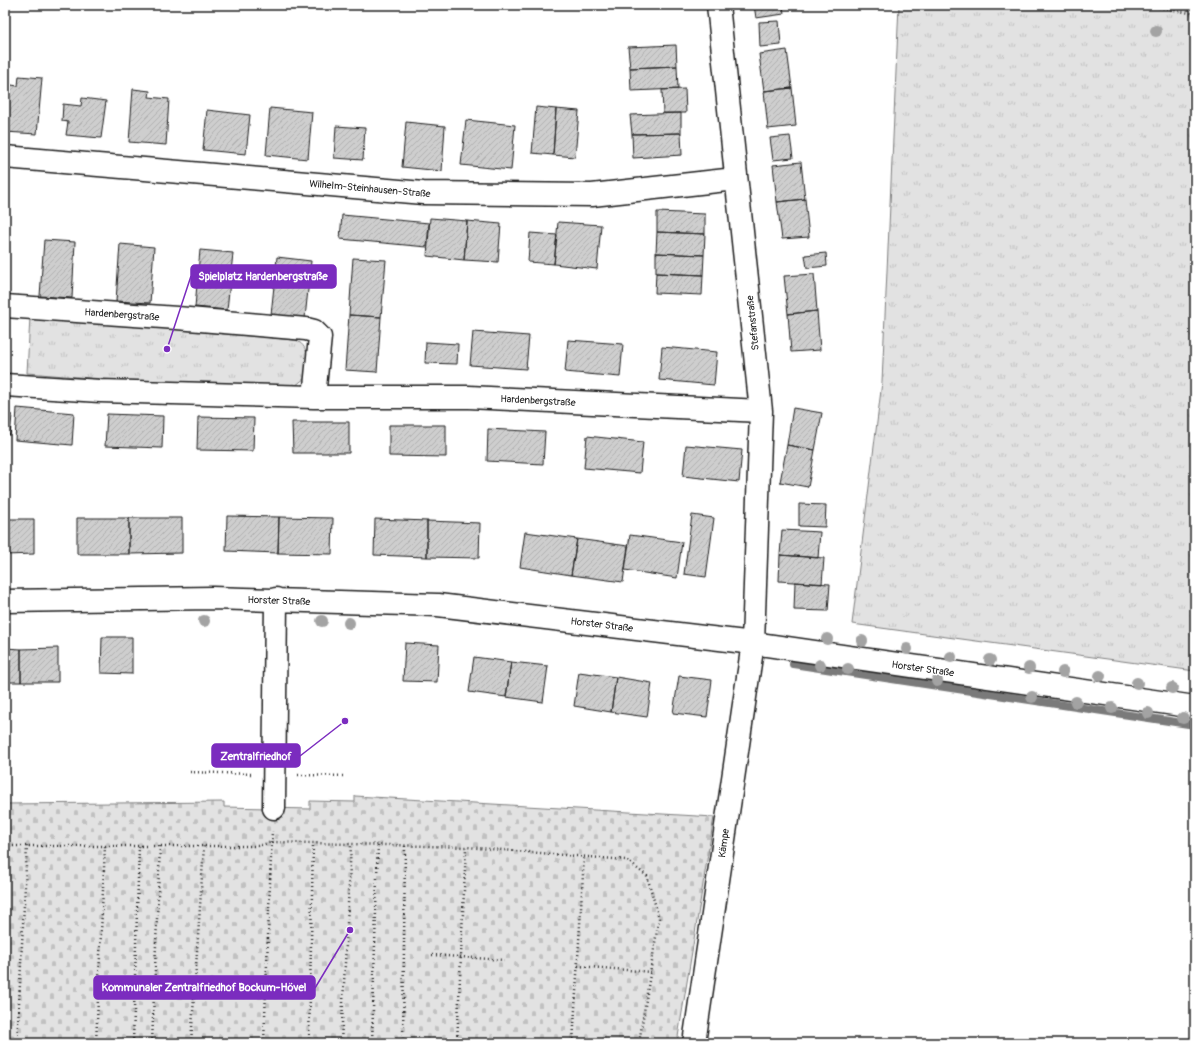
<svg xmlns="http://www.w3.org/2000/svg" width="1200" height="1048" viewBox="0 0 1200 1048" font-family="Pangolin,sans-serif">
<defs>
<pattern id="grass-tufts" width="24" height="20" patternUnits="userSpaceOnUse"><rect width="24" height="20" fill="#e2e2e2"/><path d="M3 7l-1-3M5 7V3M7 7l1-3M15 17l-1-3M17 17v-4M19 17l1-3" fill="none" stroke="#c1c1c1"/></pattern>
<pattern id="cemetery-stones" width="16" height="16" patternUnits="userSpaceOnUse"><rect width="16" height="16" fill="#e2e2e2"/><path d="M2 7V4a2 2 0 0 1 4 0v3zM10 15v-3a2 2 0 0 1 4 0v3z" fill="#c1c1c1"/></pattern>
<pattern id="building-hatch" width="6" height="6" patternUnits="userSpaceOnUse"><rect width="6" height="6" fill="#cecece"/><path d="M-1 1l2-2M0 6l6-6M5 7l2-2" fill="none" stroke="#b0b0b0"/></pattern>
</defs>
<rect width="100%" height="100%" fill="#fff"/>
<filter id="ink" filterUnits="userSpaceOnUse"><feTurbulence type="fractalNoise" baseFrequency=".025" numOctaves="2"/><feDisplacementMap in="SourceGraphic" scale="8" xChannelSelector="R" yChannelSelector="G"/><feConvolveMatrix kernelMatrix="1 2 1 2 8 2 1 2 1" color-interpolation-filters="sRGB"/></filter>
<g filter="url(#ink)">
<path fill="url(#grass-tufts)" stroke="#7f7f7f" d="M899,5H1195V671L852,624L882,382Z
M30,317L296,340C312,349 307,363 305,378L295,386L141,382L27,373Z"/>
<path fill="url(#cemetery-stones)" stroke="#7f7f7f" d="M355,796L714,817L677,1043H5V804L224,802V807L310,809V801L355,802Z"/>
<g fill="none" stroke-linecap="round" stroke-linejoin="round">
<path stroke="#7a7a7a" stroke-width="8" d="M793,664L1195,725"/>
</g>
<path fill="url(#building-hatch)" stroke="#1c1c1c" d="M754,5H783L784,14L756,18Z
M779,21L781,45L760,47L759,22Z
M676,45L677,66L630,68L628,47Z
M787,50L792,88L764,91L759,54Z
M677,66L678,89L631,91L630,68Z
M19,76L42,78L37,134L5,132V84L18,86Z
M792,88L796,126L768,129L764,91Z
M133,89L150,91L149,97L169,99L166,145L129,142Z
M685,89L686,113H663L662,90Z
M82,98L106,101L101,138L66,135L68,122L62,121L63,104L81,106Z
M536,107L556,109L553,155L532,153Z
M270,108L312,112L308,159L266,155Z
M556,109L579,111L575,157L553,155Z
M207,110L250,115L246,154L203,150Z
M681,113V133L632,134L630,115Z
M466,120L515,125L511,170L461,165Z
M406,122L445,126L442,171L402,167Z
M336,126L365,128L363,160L334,158Z
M681,133L682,155L633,158L632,134Z
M790,136L793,158L773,160L770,138Z
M801,162L805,199L777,202L773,165Z
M805,199L809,237L782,239L777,202Z
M657,212L705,214V234L657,232Z
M342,215L429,223L427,247L340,239Z
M430,218L467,221L464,260L427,256Z
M467,221L501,224L498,262L464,260Z
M558,222L601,225L597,269L554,264Z
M657,232L705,234L704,255L656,253Z
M530,233L557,235L554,264L528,262Z
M44,240L75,242L72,298L40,296Z
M120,244L154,247L150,303L116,301Z
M200,250L233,253L227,310L195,307Z
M656,253L704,255L703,275L656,273Z
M826,253L827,266L807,268L805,255Z
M277,257L311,261L305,318L271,315Z
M353,258L386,260L381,317L349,315Z
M656,273L703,275L702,295L655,293Z
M814,274L817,311L788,314L784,276Z
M817,311L820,350L791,352L788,314Z
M349,315L381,317L377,372L345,370Z
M473,332L529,336L526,369L470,365Z
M568,340L623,344L620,377L565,372Z
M426,342L458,344L457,364L425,363Z
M662,347L717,352L714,385L659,380Z
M17,408L74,413L72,445L15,440Z
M793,408L822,413L815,450L787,445Z
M5,414L12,415L10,435H5Z
M107,414L163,416L162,448L105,446Z
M198,417L254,418L253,451L197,450Z
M292,422H349V453H293Z
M389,425H446V457L389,456Z
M488,429L545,432L543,464L487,461Z
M587,436L643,442L640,473L584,468Z
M686,445L742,450L739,482L683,476Z
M787,445L815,450L808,487L780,482Z
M799,504L826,505L825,527L799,526Z
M692,515L714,518L706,577L684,574Z
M227,516L279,517L278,553L226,551Z
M279,517L333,518L332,554L278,553Z
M77,518H129V554H77Z
M129,518H182V553L129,554Z
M5,519H34V554L5,555Z
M375,519L427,521V557L374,555Z
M427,521L480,523L479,558L427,557Z
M782,530L820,532L818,558L780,555Z
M525,532L577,539L571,575L520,567Z
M630,535L682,542L677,578L625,570Z
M577,539L628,546L623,582L571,575Z
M780,555L824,558L822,584L779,581Z
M795,582L830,584L828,611L794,610Z
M102,637H132V674L101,673Z
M405,643L439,645L437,682L403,681Z
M5,648L21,649V682H5Z
M58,648V682H21V649Z
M474,657L511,662L506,697L469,692Z
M511,662L548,666L543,702L506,697Z
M579,672L616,677L611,712L574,706Z
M679,676L712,680L707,717L673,713Z
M616,677L652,683L647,717L611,712Z"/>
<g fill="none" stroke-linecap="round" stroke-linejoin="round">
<g stroke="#1c1c1c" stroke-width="25">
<path id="minor" d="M5,157L423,193L592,195L735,179
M5,306L177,318L306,329L314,331L320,337L314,397
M5,385L100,391L314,397H469L761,411
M5,601L212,598L438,605L753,643L1195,707
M274,808L276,599
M694,1043L753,643L761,411L718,5"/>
</g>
<path stroke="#1c1c1c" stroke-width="2.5" stroke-dasharray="1 3" stroke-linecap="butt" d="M1147,5L1195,14
M190,772L251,774
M298,775L345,776
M5,846H257L272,842L466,847L626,860L647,876L659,918L639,1043
M432,955L504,960
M578,966L651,972
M17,1043L27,846
M96,1043L105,846
M133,1043L139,846
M152,1043L160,846
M191,1043L204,846
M264,1043L272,831
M309,1043L313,844
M341,1043L351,845
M372,1043L378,844
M403,1043L405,845
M457,1043L466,847
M573,1043L584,857"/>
<use href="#minor" stroke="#fff" stroke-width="22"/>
</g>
<g fill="#a3a3a3">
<circle cx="1156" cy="31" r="6"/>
<circle cx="204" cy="621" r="6"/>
<circle cx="322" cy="621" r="6"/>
<circle cx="349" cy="623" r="6"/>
<circle cx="827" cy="639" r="6"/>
<circle cx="862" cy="641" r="6"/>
<circle cx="907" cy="649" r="6"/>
<circle cx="951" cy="657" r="6"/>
<circle cx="990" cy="660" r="6"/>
<circle cx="820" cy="665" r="6"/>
<circle cx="1029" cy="668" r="6"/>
<circle cx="848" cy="669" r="6"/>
<circle cx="1063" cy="672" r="6"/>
<circle cx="1100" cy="676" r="6"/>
<circle cx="937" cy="681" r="6"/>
<circle cx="1137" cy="683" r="6"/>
<circle cx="1172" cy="688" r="6"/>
<circle cx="1032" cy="697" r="6"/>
<circle cx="1076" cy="702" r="6"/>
<circle cx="1112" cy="708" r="6"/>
<circle cx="1148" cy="713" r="6"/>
<circle cx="1183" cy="718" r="6"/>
</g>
</g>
<g text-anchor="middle" stroke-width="3" stroke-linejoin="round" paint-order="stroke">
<g font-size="10" fill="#1c1c1c" stroke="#fff">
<text transform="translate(370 188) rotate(5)" y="4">Wilhelm-Steinhausen-Straße</text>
<text transform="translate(122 314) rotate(4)" y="4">Hardenbergstraße</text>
<text transform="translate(752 323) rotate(-96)" y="4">Stefanstraße</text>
<text transform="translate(538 400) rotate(3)" y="4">Hardenbergstraße</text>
<text transform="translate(279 600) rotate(2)" y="4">Horster Straße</text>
<text transform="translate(602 624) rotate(7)" y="4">Horster Straße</text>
<text transform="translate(923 668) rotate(8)" y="4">Horster Straße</text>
<text transform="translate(723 843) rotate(-82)" y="4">Kämpe</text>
</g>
</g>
<path fill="none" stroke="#7b2cbf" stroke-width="1.5" d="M167 349L191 276M345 721L300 756M350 930L315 988"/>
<g fill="#7b2cbf" stroke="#fff" stroke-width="1.5">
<circle cx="167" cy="349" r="4"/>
<circle cx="345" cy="721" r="4"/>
<circle cx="350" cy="930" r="4"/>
</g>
<g fill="#7b2cbf" stroke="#7b2cbf" stroke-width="1.5">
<rect x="191" y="265" width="145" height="23" rx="4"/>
<rect x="212" y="744" width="88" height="23" rx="4"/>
<rect x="94" y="976" width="221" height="23" rx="4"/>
</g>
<g font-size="11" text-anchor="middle" font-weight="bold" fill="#fff">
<text x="263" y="280">Spielplatz Hardenbergstraße</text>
<text x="256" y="760">Zentralfriedhof</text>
<text x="204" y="991">Kommunaler Zentralfriedhof Bockum-Hövel</text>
</g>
<rect width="1200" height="1048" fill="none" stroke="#fff" stroke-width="20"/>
<rect x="10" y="10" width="1180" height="1028" fill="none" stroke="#1c1c1c" stroke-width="1.5" filter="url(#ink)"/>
</svg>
